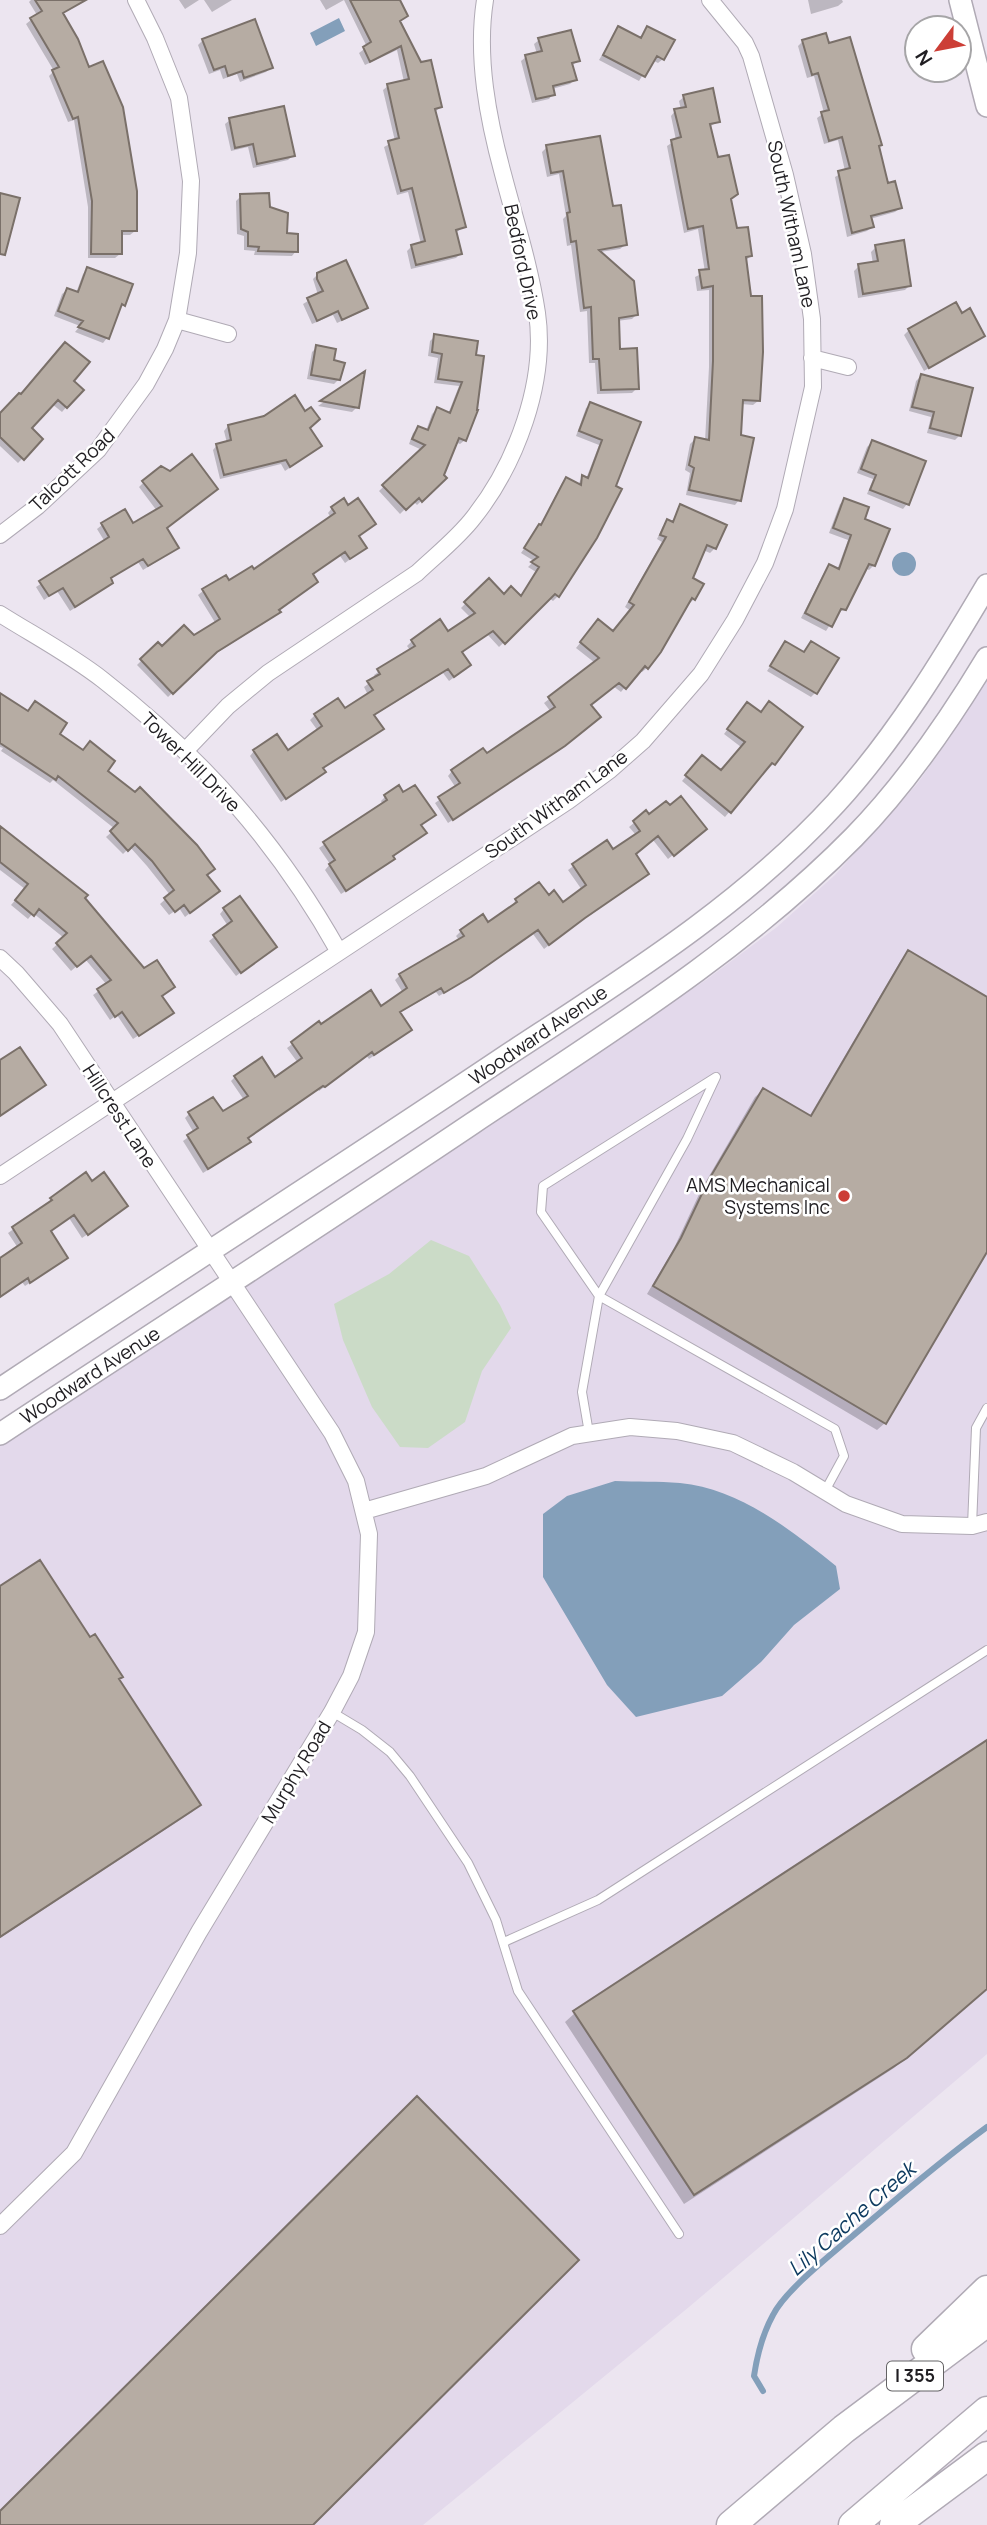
<svg xmlns="http://www.w3.org/2000/svg" width="987" height="2525" viewBox="0 0 987 2525" font-family="Manrope,sans-serif">
<rect width="100%" height="100%" fill="#ece5f0"/>
<path fill="#e3d9eb" d="M987,678V2054L689,2307L423,2525H0V1446L706,980L777,927L835,875L917,784L951,736Z"/>
<path fill="#cbdbc7" d="M431,1240L469,1256L500,1305L511,1328L482,1371L465,1422L428,1448L400,1447L372,1407L343,1340L334,1304L389,1274Z"/>
<path fill="#839fba" d="M339,18L345,31L316,46L310,33Z
M892 564a12 12 0 1 1 24 0a12 12 0 1 1-24 0Z
M615,1481C636,1482 658,1481 680,1483C740,1489 791,1530 836,1566L840,1589L794,1625L761,1662L722,1696L636,1717L607,1685L543,1577V1514L567,1496Z"/>
<path fill="#0003" d="M31,0H62L68,9L62,15L135,231L130,235H120V254L115,258H88V207L74,120L68,122L49,76L54,71L26,24L37,15L29,2Z
M179,0H199L185,9Z
M204,0H232L212,12Z
M320,0H398L406,16L399,22L440,107L435,112L464,227L455,233L461,253L456,258L411,269L407,251L412,246L421,244L408,192L397,195L384,147L395,141L383,90L388,86L404,82L397,50L365,65L359,53L367,47L344,0L326,10Z
M808,0H842L843,2L838,6L811,14Z
M618,28L639,39L648,28L663,59L658,63L652,60L639,81L599,60Z
M203,40L271,67L266,72L240,82L237,74L223,79L220,70L209,74L198,45Z
M539,40L578,61L571,66L575,79L570,84L552,89L553,94L549,99L532,103L521,61L526,57L537,54L534,44Z
M803,41L877,148L887,185L900,208L895,212L870,219L872,227L867,231L847,237L835,177L845,171L838,140L824,144L817,118L824,113L814,76L807,78L798,46Z
M684,97L719,121L709,127L736,230L751,256L746,260L758,401L753,405L741,404L739,500L735,505L686,495L690,473L685,470L690,444L695,439L705,441L709,367V290L697,291L695,277L705,272L698,229L684,233L667,146L676,140L671,116L675,111L681,110L679,101Z
M230,120L293,155L288,160L253,168L248,147L231,151L225,124Z
M547,147L611,208L625,245L620,249L600,252L637,314L632,319L617,321L618,351L637,388L632,393L597,394L595,363H589L587,311L580,312L571,245L567,246L563,219L566,216L559,174L547,177L542,152Z
M241,196L268,209L296,251L292,256L254,255L255,251L244,250V236L237,234L236,201Z
M876,247L909,286L905,290L858,298L854,271L859,266L873,264L871,252Z
M88,269L130,285L107,338L103,343L75,332L80,326L54,316L62,294L67,290L76,293L83,274Z
M318,274L366,308L361,312L337,323L333,315L312,324L303,304L318,295L313,279Z
M961,315L983,336L924,371L904,335L909,330Z
M435,336L476,342L465,440L460,444L455,442L442,475L445,478L417,505L413,501L400,514L379,491L422,450L409,444L413,433L418,428L426,431L432,414L437,409L448,414L459,386L434,383L438,358L428,356L430,341Z
M317,347L331,362L339,379L334,384L307,379L312,352Z
M363,375L357,407L352,412L318,406Z
M921,376L960,435L955,440L927,433L931,417L909,411L916,381Z
M71,382L81,390L62,412L52,404L30,429L41,439L18,463L0,446V416Z
M591,404L639,423L558,596L553,601L549,598L499,647L487,634L461,653L464,670L449,681L443,673L373,716L377,733L322,769L319,776L281,802L250,756L254,751L287,752L318,731L310,720L315,715L344,710L368,695L364,687L376,678L374,675L410,650L407,646L412,641L448,634L471,618L461,608L489,580L504,596L520,598L536,572L528,567L534,561L521,553L540,526L562,483L566,479L578,485L582,477L586,479L599,445L576,436L586,408Z
M305,413L315,450L285,471L281,464L220,479L213,450L217,445L227,443L224,431L228,426Z
M872,442L907,504L903,509L867,494L873,479L857,473L867,447Z
M170,474L165,528L177,548L172,552L143,570L138,562L109,579L111,583L107,587L70,611L57,591L44,600L36,587L105,542L97,529L102,525L124,511L133,525L157,511L139,487L144,482Z
M845,500L863,520L874,565L869,570L865,568L844,609L837,614L826,631L801,618L825,571L830,566L837,570L848,540L829,533L840,504Z
M681,507L715,548L710,553L703,550L691,578L702,585L694,599L689,604L687,603L647,668L642,672L639,670L621,692L613,686L589,705L558,750L448,823L435,803L456,788L448,776L452,771L486,756L551,712L544,703L595,663L576,648L594,626L613,633L631,611L625,607L662,542L657,539L663,526L668,521L671,523Z
M332,508L357,537L360,552L345,563L340,556L311,575L277,610L279,612L274,617L210,657L168,697L137,665L158,644L162,648L193,638L216,624L198,595L203,591L225,577L229,583L253,571L331,518L328,513Z
M786,643L803,653L815,693L811,697L767,671Z
M0,695L106,771L205,875L213,895L185,917L179,908L169,915L160,904L170,895L147,866L130,847L123,854L106,837L115,829L53,780L50,783L1,751L3,748L0,747Z
M743,709L773,764L769,768L767,767L725,817L682,781L698,762L720,772L741,747L724,734Z
M385,797L429,820L419,826L391,857L393,859L388,864L341,894L325,870L330,864L319,848L383,805L381,801Z
M646,813L649,816L700,833L668,859L653,840L634,855L578,922L544,949L533,934L464,981L439,996L436,992L399,1013L410,1030L405,1035L369,1059L366,1055L319,1091L318,1089L246,1139L248,1142L244,1147L203,1173L183,1141L194,1133L185,1118L189,1114H222L244,1100L231,1081L235,1077L275,1079L298,1063L287,1048L319,1024L320,1026L381,1008L403,993L395,980L400,975L459,940L456,936L461,931L488,924L513,907L512,905L516,900L548,897L562,904L582,890L568,870L607,842L612,851L636,835L629,827Z
M0,832L83,898L161,996L167,1017L133,1039L117,1015L110,1020L93,995L107,985L85,959L71,971L52,949L64,938L33,913L28,919L11,905L25,889L0,870Z
M224,909L270,951L236,976L209,941L228,926L220,914Z
M908,952L987,999V1249L885,1423L877,1430L647,1294L674,1248L701,1190L755,1097L763,1090L809,1117L901,960Z
M51,1199L122,1210L82,1238L69,1218L49,1232L61,1262L25,1286L22,1282L0,1297V1260L18,1248L8,1233L48,1205Z
M0,1588L117,1680L199,1805L192,1812L0,1938Z
M987,1742V1988L894,2068L684,2204L565,2022L575,2013Z"/>
<g fill="none" stroke-linecap="round" stroke-linejoin="round">
<path stroke="#839fba" stroke-width="6" d="M763,2391L754,2376C757,2356 763,2333 773,2315C785,2291 828,2257 849,2239C894,2201 939,2162 987,2127"/>
</g>
<path fill="#b6aca3" stroke="#7a7069" stroke-width="2" d="M35,0H86L63,13L78,39L89,67L103,61L123,107L137,191V231H122V254H91L92,201L78,117L73,119L52,70L59,67L30,18L42,11Z
M350,0H400L408,16L400,21L421,62L431,60L442,107L435,109L466,227L456,230L462,254L416,265L411,245L425,241L412,188L401,191L388,141L399,138L387,84L409,79L401,46L370,62L363,47L371,42Z
M255,19L273,68L244,78L242,71L228,76L225,66L214,70L202,39Z
M618,26L641,38L647,26L675,40L664,60L657,56L645,77L603,55Z
M571,30L580,61L572,63L577,80L553,86L555,95L536,99L525,55L542,51L538,38Z
M826,33L829,43L850,37L882,145L879,146L888,183L895,181L902,208L871,216L874,227L852,233L838,171L850,168L842,137L829,141L821,112L829,110L818,73L812,75L802,40Z
M713,88L720,122L710,124L718,157L729,155L738,194L731,199L737,228L748,227L752,256L746,257L751,296H762L763,352L760,401L743,400L741,435L754,438L741,501L689,490L694,468L689,465L695,437L709,440L713,361V286L702,288L699,270L709,269L703,226L688,229L671,140L681,137L674,109L686,107L683,95Z
M284,106L295,156L257,164L253,144L235,148L229,118Z
M600,136L613,206L621,205L627,245L599,250L634,281L638,315L619,318L620,349L637,348L639,389L601,390L599,359H593L591,307L584,308L576,241L571,242L567,213L570,212L563,171L551,173L546,145Z
M0,193L20,198L5,255L0,254Z
M269,193L270,207L288,213L287,233L298,234V252L258,251L259,247L248,246V232L241,229L240,194Z
M904,240L911,286L863,294L858,264L878,261L875,245Z
M346,260L368,308L342,320L338,311L317,321L307,298L323,291L317,279V273Z
M87,267L133,284L125,306L122,304L109,339L78,327L83,321L58,311L67,288L78,292Z
M956,302L962,313L970,308L985,336L929,368L908,329Z
M434,334L478,341L476,355L484,356L477,410H478L466,441L459,438L444,475L447,478L422,502L419,498L406,510L382,485L425,445L412,439L418,426L428,430L437,407L450,413L462,382L438,379L442,354L432,352Z
M65,342L90,362L74,381L84,390L67,408L58,400L32,428L43,439L24,460L0,437V413L19,393L21,394Z
M316,345L336,349L334,360L345,363L340,380L311,375Z
M365,371L359,408L320,401Z
M921,374L973,388L961,436L930,428L934,412L912,407Z
M295,395L305,411L311,407L320,419L310,428L322,446L290,467L286,460L224,475L216,444L231,440L228,425L264,416Z
M590,402L641,422L616,486L622,489L597,538L559,597L555,594L505,644L493,631L462,652L471,665L454,677L448,669L374,715L384,729L323,768L326,772L286,799L253,750L277,734L288,750L322,726L314,714L338,698L345,708L373,690L367,681L380,674L377,669L415,646L411,640L440,619L448,631L475,613L464,602L489,578L504,594L511,586L521,596L539,567L531,562L538,557L524,548L539,524L541,525L566,477L581,485L582,475L588,478L602,440L579,431Z
M872,440L926,461L909,505L870,490L876,475L861,469Z
M192,454L218,489L167,528L179,548L148,566L143,559L111,578L113,583L75,607L63,588L49,596L39,581L109,537L101,523L125,509L133,523L162,506L142,481L161,466L170,471Z
M344,498L348,505L358,498L376,524L359,536L367,548L350,559L345,552L313,574L318,582L279,610L281,612L217,652L173,694L140,659L158,642L162,646L184,625L194,635L220,619L202,589L226,575L229,580L252,566L254,569L335,513L331,507Z
M844,498L869,507L865,519L890,529L875,566L869,564L846,610L841,609L832,627L805,613L829,564L839,569L851,535L833,528Z
M680,504L727,525L716,549L707,545L693,578L704,584L695,600L692,598L661,652L648,669L645,666L626,689L619,683L591,705L601,717L565,746L453,820L438,797L460,783L451,770L483,748L487,753L555,707L548,697L599,658L580,642L598,619L613,631L634,605L629,602L666,537L660,535L667,519L673,522Z
M785,641L804,652L811,641L839,658L817,694L770,666Z
M0,693L28,711L35,701L67,723L60,734L83,750L90,741L115,761L108,771L135,792L140,787L197,845L215,869L207,875L220,891L190,913L184,905L175,912L164,898L174,890L152,861L135,844L128,851L110,831L118,823L58,776L56,780L0,743Z
M769,701L803,727L775,765L772,763L731,813L685,775L702,755L721,770L745,742L727,729L747,702L761,712Z
M399,785L403,792L415,785L436,815L421,825L427,833L393,856L395,859L346,891L329,864L335,860L323,842L387,800L384,795Z
M681,796L707,829L674,856L658,836L636,854L649,874L585,918L549,945L538,930L471,977L444,993L441,988L400,1012L412,1030L374,1055L372,1052L325,1087L323,1086L248,1138L251,1142L208,1169L187,1135L198,1128L188,1112L213,1097L223,1111L248,1096L234,1076L262,1057L275,1077L302,1058L291,1042L319,1021L321,1024L371,990L381,1006L407,988L399,974L464,936L460,930L483,914L488,922L517,902L515,899L539,882L549,895L554,890L563,902L586,885L572,864L607,840L613,849L640,831L633,821L646,810L649,814L666,801L670,805Z
M0,826L88,895L85,898L144,968L157,960L175,987L162,996L174,1013L139,1036L122,1012L115,1017L97,989L111,980L91,956L77,967L56,943L67,933L39,909L34,916L15,900L28,884L0,862Z
M240,896L277,947L241,973L213,935L232,921L223,908Z
M908,950L987,997V1252L886,1424L653,1286L681,1238L708,1181L763,1088L811,1116Z
M20,1047L46,1085L0,1116V1060Z
M86,1172L92,1181L104,1172L128,1206L88,1235L74,1215L51,1231L68,1258L30,1283L28,1278L0,1297V1258L22,1243L12,1227L52,1200L50,1198Z
M40,1560L90,1637L95,1634L123,1677L119,1679L201,1805L0,1937V1586Z
M987,1740V1989L907,2058L694,2195L573,2011Z
M417,2096L579,2260L313,2525H0V2511Z"/>
<g fill="none" stroke-linecap="round" stroke-linejoin="round">
<g stroke="#b0aab5" stroke-width="10">
<path id="lane" d="M589,1433L582,1392L599,1296L541,1212L543,1186L716,1077L687,1139L599,1296L835,1429L844,1456L825,1491
M972,1526L976,1428L987,1408
M332,1712L362,1730L390,1752L410,1776L468,1863L496,1920L518,1991L679,2234
M504,1942L598,1900L987,1650"/>
</g>
<g stroke="#b0aab5" stroke-width="18">
<path id="street" d="M177,320L228,334
M812,358L848,367
M0,535L38,506L98,450L146,384L165,349L177,320L188,253L191,181L179,98L155,38L136,0
M0,614C35,636 71,655 103,680C202,757 278,843 339,952
M185,751L228,706L268,673L417,573C436,555 458,538 474,517C516,464 547,382 537,313C530,266 515,220 503,174C488,119 476,57 485,0
M0,958L16,973L60,1024L332,1433L356,1481L369,1534L366,1632L351,1676L332,1712L199,1932L74,2153L0,2226
M0,1176L568,801L610,770L643,741L701,674L735,620L765,563L785,509L813,387L812,319L803,254L785,175L751,56L745,43L710,0
M364,1511L486,1476L572,1436L630,1427L677,1431L733,1443L793,1472L846,1504L902,1524L972,1526L987,1522"/>
</g>
<g stroke="#b0aab5" stroke-width="24">
<path id="secondary" d="M960,0L987,106
M0,1389C167,1278 336,1170 503,1058C620,981 741,907 836,803C896,737 942,661 987,585
M0,1434C158,1330 317,1228 473,1123C605,1035 743,950 854,837C906,784 949,721 987,658"/>
</g>
<g stroke="#b0aab5" stroke-width="31">
<path id="highway" d="M926,2349L987,2290
M731,2525L844,2429L987,2322
M853,2525L987,2411
M894,2525L987,2456"/>
</g>
<use href="#lane" stroke="#fff" stroke-width="8"/>
<use href="#street" stroke="#fff" stroke-width="16"/>
<use href="#secondary" stroke="#fff" stroke-width="21"/>
<use href="#highway" stroke="#fff" stroke-width="28"/>
</g>
<circle fill="#cc3e36" stroke="#fff" stroke-width="2.5" cx="844" cy="1196" r="7"/>
<g text-anchor="middle" stroke-width="5" stroke-linejoin="round" paint-order="stroke">
<rect fill="#fff" stroke="#636264" stroke-width="2" x="887" y="2361.5" width="56" height="29" rx="5"/>
<g font-size="18" font-weight="bold" fill="#201e22">
<text x="915" y="2382">I 355</text>
</g>
<g font-size="19" fill="#201e22" stroke="#fff">
<text transform="translate(792 224) rotate(78)" y="7">South Witham Lane</text>
<text transform="translate(523 262) rotate(78)" y="7">Bedford Drive</text>
<text transform="translate(72 470) rotate(-44)" y="7">Talcott Road</text>
<text transform="translate(191 762) rotate(45)" y="7">Tower Hill Drive</text>
<text transform="translate(556 804) rotate(-36)" y="7">South Witham Lane</text>
<text transform="translate(538 1035) rotate(-34)" y="7">Woodward Avenue</text>
<text transform="translate(120 1116) rotate(57)" y="7">Hillcrest Lane</text>
<text transform="translate(90 1375) rotate(-33)" y="7">Woodward Avenue</text>
<text transform="translate(296 1772) rotate(-59)" y="7">Murphy Road</text>
</g>
<g font-size="19" fill="#201e22" stroke="#fff" text-anchor="end">
<text x="830" y="1192">AMS Mechanical<tspan x="830" dy="22">Systems Inc</tspan></text>
</g>
<g font-size="21" font-style="italic" fill="#0e3b60" stroke="#fff">
<text transform="translate(852 2219) rotate(-41)" y="7">Lily Cache Creek</text>
</g>
</g>
<g transform="translate(938 49) rotate(238)"><circle r="33" fill="#ffffff" stroke="#a6a5a7" stroke-width="2"/>
<path d="M0-5L12 26L0 18L-12 26Z" fill="#cc3e36"/>
<text y="-10" font-size="19" font-weight="bold" text-anchor="middle" fill="#201e22">N</text>
</g>
</svg>
